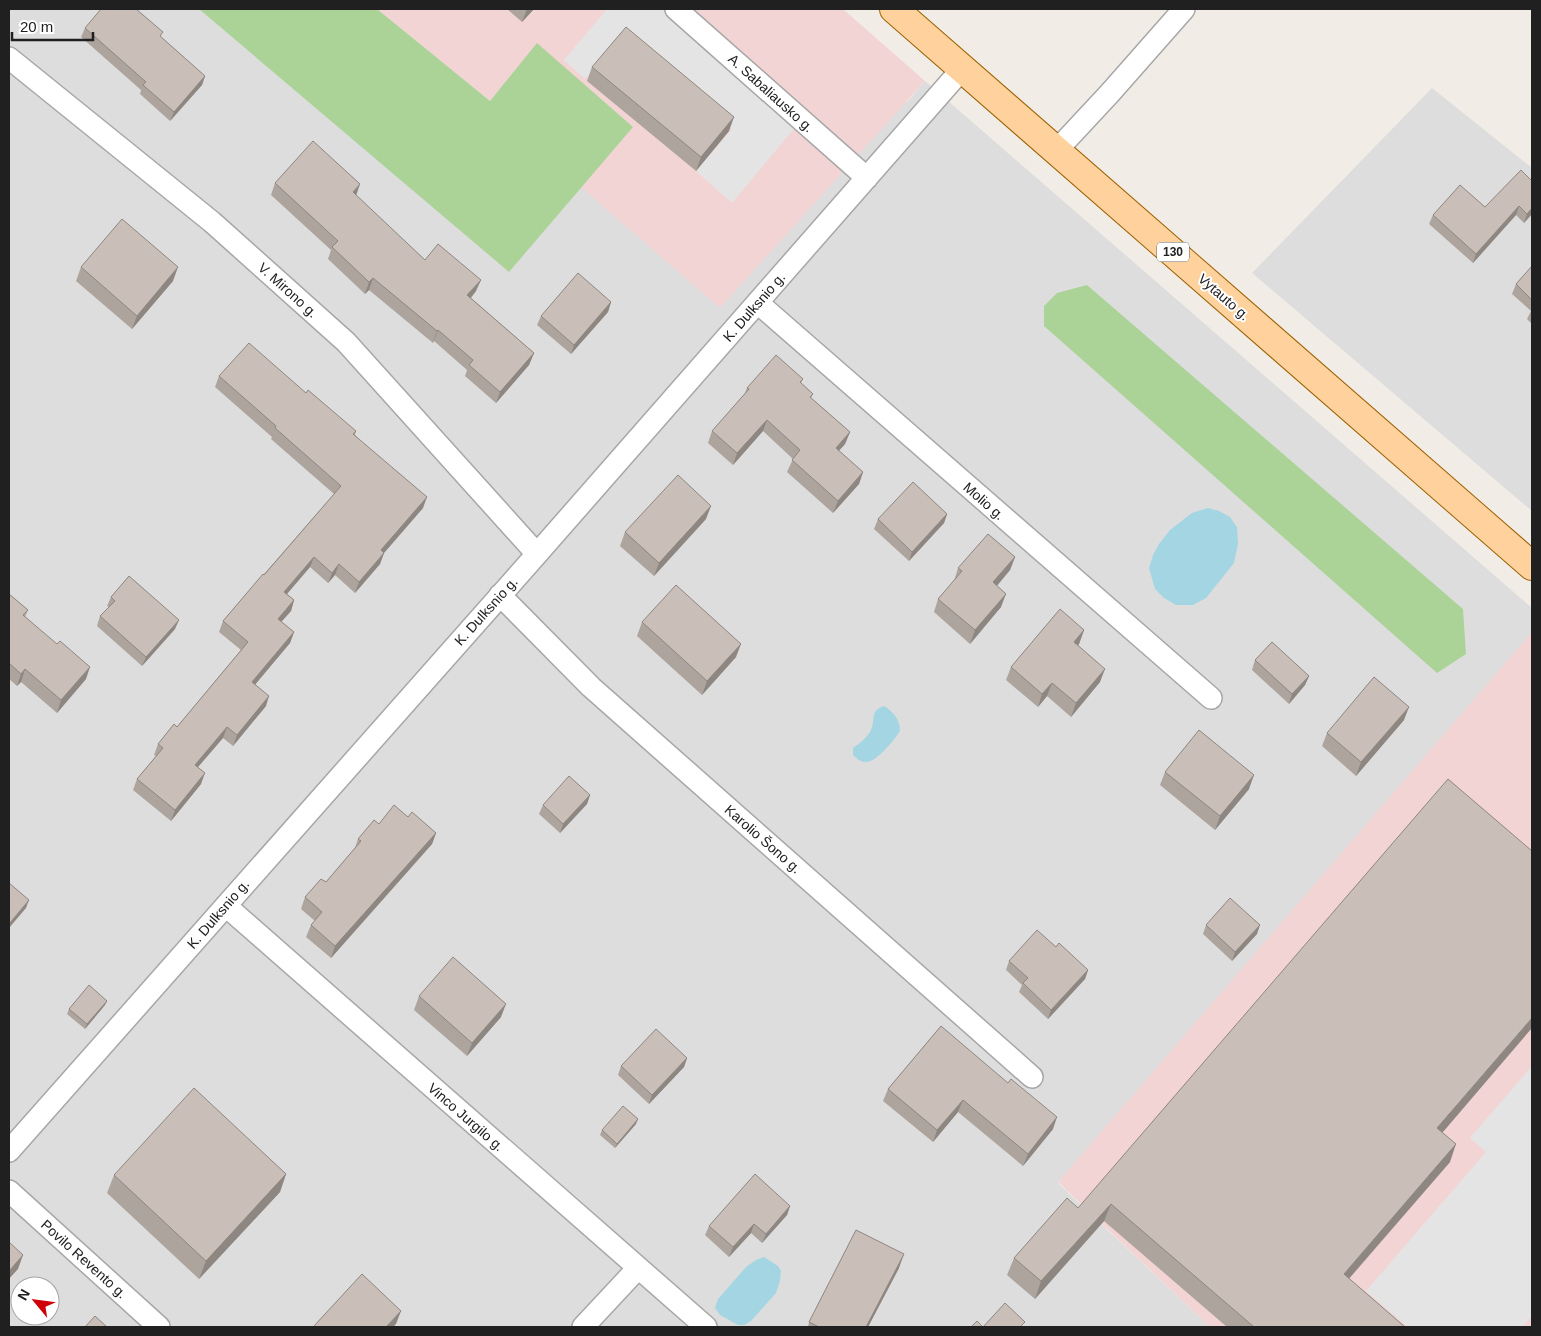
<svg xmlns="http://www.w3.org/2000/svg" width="1541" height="1336" viewBox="0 0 1541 1336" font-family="Arial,sans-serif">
<rect width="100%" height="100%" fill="#f1ede6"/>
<path fill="#dedddd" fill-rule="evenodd" d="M9,9H377L490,101L537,43L633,127L907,102L925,81L1532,608V632L1526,641L1058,1183L1210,1327H9ZM20,1286H50V1316H20Z
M1432,88L1532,168V511L1252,273Z"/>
<path fill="#f3d4d4" d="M377,9H843L925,81L720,308L581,187L633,127L537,44L490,101Z
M1532,632V1327H1210L1058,1182Z"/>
<path fill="#abd398" d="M199,9H377L490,101L537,43L633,127L509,272Z
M1087,285L1463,609L1466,654L1437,673L1044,326V306L1057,293Z"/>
<path fill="#e4e4e4" d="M607,9H663L797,125L732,203L696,171L732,129L621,37L585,79L564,60Z
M1532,1066V1316L1522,1327H1408L1366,1291L1486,1152L1470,1138Z"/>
<path fill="#a3d6e2" d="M1208,508L1219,511L1230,517L1237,527L1238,544L1234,563L1206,598L1193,605H1176L1164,598L1155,589L1149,568L1153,555L1159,544L1170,530L1192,513Z
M884,706C894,712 900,720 900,731C894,740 877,762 866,762C860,762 856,758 853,755V748C860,743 867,738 871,730C876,719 869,711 884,706Z
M764,1257L778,1266L781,1271L780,1281L776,1293L751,1321L744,1325H738L720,1315L715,1308L718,1299L746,1267L756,1260Z"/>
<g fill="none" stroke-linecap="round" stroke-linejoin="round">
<g stroke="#a7a7a7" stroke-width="24">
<path id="minor" d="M676,9L867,178
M9,58L212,222L346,342L537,554
M1056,151L1110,93L1184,9
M758,303L1211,698
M500,595L591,687L1032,1077
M226,906L706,1327
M9,1151L537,554L962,69
M9,1191L159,1327
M583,1327L638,1268"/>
</g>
<g stroke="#9c6200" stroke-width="30">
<path id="primary" d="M894,9L1532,566"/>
</g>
<use href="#minor" stroke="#fff" stroke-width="21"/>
<use href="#primary" stroke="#ffd19d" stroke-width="28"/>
</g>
<path fill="#ada49e" d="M507,9H534L522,22Z
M85,28L161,37L205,76L202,85L170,121L140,94L141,90L81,37Z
M592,67L729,131L696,171L587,81Z
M1532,181V214L1524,223L1516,215L1473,263L1429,224L1433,215L1485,207Z
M275,183L356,196L425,260L476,291L471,298L534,353L529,365L496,403L465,376L467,370L434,341L433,343L369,290L365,294L328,259L331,250L271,195Z
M1532,266V324L1527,319L1531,311L1512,294L1516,284Z
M81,267L173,281L132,329L76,281Z
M611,302L608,312L571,354L537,325L541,316Z
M219,376L306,393L356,431L355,435L423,508L384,553L380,564L355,593L335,575L328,583L310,567L287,594L294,600L291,611L281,622L294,632L290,643L255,684L266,706L233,746L223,738L198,767L201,784L171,821L133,790L137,779L156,756L154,755L158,744L177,727L241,650L219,632L223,621L334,494L271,439L272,437L215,387Z
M803,379L801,383L813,394L811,398L850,432L845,444L839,451L863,472L859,484L833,513L787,472L793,459L763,431L733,465L708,443L712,431L744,395L747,388Z
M947,514L944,523L909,561L874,529L878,519Z
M706,519L654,576L620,546L625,532Z
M1015,557L1010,570L997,586L1001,607L970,644L934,612L938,599L954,581L958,568Z
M9,594L28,610L25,617L86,679L57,713L21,682L17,686L9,679Z
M111,597L175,629L142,666L97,626L100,616L109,607L107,606Z
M642,622L736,657L702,695L637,636Z
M1084,630L1079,644L1078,645L1100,682L1071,717L1047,696L1038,707L1006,680L1011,667Z
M1255,660L1309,676L1305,685L1289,704L1252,670Z
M1404,720L1356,776L1322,746L1327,733Z
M1165,772L1249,789L1215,830L1160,785Z
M590,795L587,804L560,833L539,814L543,805Z
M408,817L436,833L432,844L331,958L306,937L311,925L315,921L301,909L305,897L326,882L355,848L358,839L379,824Z
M1206,925L1257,934L1232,961L1203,934Z
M1056,947L1088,970L1085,979L1048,1019L1019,992L1022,985L1006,970L1009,961Z
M419,996L501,1017L467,1056L414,1010Z
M105,1005L85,1029L67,1014L69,1009Z
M941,1026L1053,1129L1023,1166L958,1112L933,1142L883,1101L888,1089Z
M687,1058L684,1067L649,1104L618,1075L621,1066Z
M636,1124L615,1148L600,1135L602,1130Z
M1442,1133L1450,1162L1349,1279L1405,1327H1227L1104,1221L1035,1299L1007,1275L1014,1258L1078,1208Z
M286,1174L280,1192L199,1279L107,1193L114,1175Z
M790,1206L787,1215L762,1243L751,1233L729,1257L705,1235L709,1226Z
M899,1268L868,1327H808L809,1322Z"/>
<path fill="#8d8681" d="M527,9H534L522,22Z
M205,76L202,85L170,121L174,112Z
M734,117L729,131L696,171L701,157Z
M360,184L356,196L353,192Z
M1519,206L1516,215L1473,263L1476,254Z
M1532,208V214L1524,223L1527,214Z
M178,267L173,281L132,329L137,316Z
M373,278L369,290L365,294L369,282Z
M481,280L476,291L463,307L467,295Z
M611,302L608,312L571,354L574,345Z
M438,330L434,341L433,343L437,331Z
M534,353L529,365L496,403L500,392Z
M767,420L763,431L733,465L737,453Z
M850,432L845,444L831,459L836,448Z
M863,472L859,484L833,513L838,501Z
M427,497L423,508L377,561L381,550Z
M711,506L706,519L654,576L659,563Z
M947,514L944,523L909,561L912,552Z
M384,553L380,564L355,593L359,582Z
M314,557L310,567L280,602L284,592Z
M1015,557L1010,570L988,596L993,582Z
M339,564L335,575L328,583L332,573Z
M1006,594L1001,607L970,644L975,630Z
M294,600L291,611L274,630L278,619Z
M179,620L175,629L142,666L146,657Z
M1084,630L1079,644L1069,656L1074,642Z
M294,632L290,643L249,692L252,682Z
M741,644L736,657L702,695L707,681Z
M90,667L86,679L57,713L61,700Z
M25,669L21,682L17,686L21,674Z
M1105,669L1100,682L1071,717L1076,703Z
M1309,676L1305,685L1289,704L1292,694Z
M1052,683L1047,696L1038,707L1042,694Z
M269,696L266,706L233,746L237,735Z
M1409,707L1404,720L1356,776L1361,762Z
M227,727L223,738L191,775L195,765Z
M205,773L201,784L171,821L175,810Z
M1254,775L1249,789L1215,830L1220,816Z
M590,795L587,804L560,833L563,824Z
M436,833L432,844L331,958L335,946Z
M29,900L26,908L9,928V924Z
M1260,925L1257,934L1232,961L1235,952Z
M1088,970L1085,979L1048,1019L1051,1010Z
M107,1001L105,1005L85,1029L87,1024Z
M506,1004L501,1017L467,1056L472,1043Z
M1532,1018V1028L1431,1146L1437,1128Z
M687,1058L684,1067L649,1104L652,1095Z
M963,1100L958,1112L933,1142L937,1130Z
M1057,1117L1053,1129L1023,1166L1028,1154Z
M638,1119L636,1124L615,1148L617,1144Z
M1456,1144L1450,1162L1337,1292L1344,1274Z
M286,1174L280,1192L199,1279L206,1261Z
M1111,1204L1104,1221L1035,1299L1041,1281Z
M790,1206L787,1215L762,1243L766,1234Z
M754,1224L751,1233L729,1257L733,1247Z
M904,1254L899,1268L868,1327H866Z
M23,1255L18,1269L9,1279V1271Z
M401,1311L396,1324L393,1327H386Z"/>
<path fill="#c9bfb8" stroke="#8d8681" d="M101,9H136L163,32L160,36L205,76L174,112L143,85L146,82L85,28Z
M626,27L734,117L701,157L592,67Z
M313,141L360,184L353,192L425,260L438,244L481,280L467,295L534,353L500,392L469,365L473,360L438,330L437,331L373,278L369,282L332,247L338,241L275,183Z
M1521,170L1532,181V208L1527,214L1519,206L1476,254L1433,215L1460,185L1485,207Z
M122,219L178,267L137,316L81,267Z
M1532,266V300L1516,284Z
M578,273L611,302L574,345L541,316Z
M249,343L306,393L308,390L356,431L353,434L427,497L381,550L384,553L359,582L339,564L332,573L314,557L284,592L294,600L278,619L294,632L252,682L269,696L237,735L227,727L195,765L205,773L175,810L137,779L163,748L158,744L174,724L177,727L248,642L223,621L263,574L264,575L341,486L275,428L276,426L219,376Z
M776,355L803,379L800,382L813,394L810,397L850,432L836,448L863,472L838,501L792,460L800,450L767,420L737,453L712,431L749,389L747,388Z
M678,475L711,506L659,563L625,532Z
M913,482L947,514L912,552L878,519Z
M988,534L1015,557L993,582L1006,594L975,630L938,599L962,571L958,568Z
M129,576L179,620L146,657L100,616L115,601L111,597Z
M676,585L741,644L707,681L642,622Z
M9,594L28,610L23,615L57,644L60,641L90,667L61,700L25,669L21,674L9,663Z
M1060,609L1084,630L1074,642L1105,669L1076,703L1052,683L1042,694L1011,667Z
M1272,642L1309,676L1292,694L1255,660Z
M1374,677L1409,707L1361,762L1327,733Z
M1199,730L1254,775L1220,816L1165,772Z
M569,776L590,795L563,824L543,805Z
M1448,779L1532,851V1018L1437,1128L1456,1144L1344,1274L1405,1327H1254L1111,1204L1041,1281L1014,1258L1067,1198L1078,1208Z
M394,805L408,817L412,812L436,833L335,946L311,925L322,912L305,897L321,879L326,882L361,841L358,839L374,820L379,824Z
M9,883L29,900L9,924Z
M1230,898L1260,925L1235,952L1206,925Z
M1037,930L1056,947L1059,943L1088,970L1051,1010L1023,983L1028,978L1009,961Z
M453,957L506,1004L472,1043L419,996Z
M89,985L107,1001L87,1024L69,1009Z
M941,1026L1008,1083L1011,1079L1057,1117L1028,1154L963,1100L937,1130L888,1089Z
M656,1029L687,1058L652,1095L621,1066Z
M194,1088L286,1174L206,1261L114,1175Z
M623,1106L638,1119L617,1144L602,1130Z
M755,1174L790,1206L766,1234L754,1224L733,1247L709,1226Z
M856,1230L904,1254L866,1327H819L809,1322Z
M9,1242L23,1255L9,1271Z
M362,1274L401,1311L386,1327H313Z
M1005,1303L1025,1322L1020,1327H971L977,1321L983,1327Z
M95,1316L107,1327H85Z"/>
<g text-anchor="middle" stroke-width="4" stroke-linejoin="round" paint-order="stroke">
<rect fill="#fff" stroke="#636363" stroke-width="1" x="1157" y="242.5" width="32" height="19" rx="4"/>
<g font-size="12" font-weight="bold" fill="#202020">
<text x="1173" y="256">130</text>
</g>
<g font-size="14" fill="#202020" stroke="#fff">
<text transform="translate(771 93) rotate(42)" y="5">A. Sabaliausko g.</text>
<text transform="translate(288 290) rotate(42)" y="5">V. Mirono g.</text>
<text transform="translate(1224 297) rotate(41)" y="5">Vytauto g.</text>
<text transform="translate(754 307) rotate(-49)" y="5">K. Dulksnio g.</text>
<text transform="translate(984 501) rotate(41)" y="5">Molio g.</text>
<text transform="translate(486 611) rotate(-48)" y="5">K. Dulksnio g.</text>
<text transform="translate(763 839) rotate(41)" y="5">Karolio Šono g.</text>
<text transform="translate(218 914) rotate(-49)" y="5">K. Dulksnio g.</text>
<text transform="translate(466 1117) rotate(41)" y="5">Vinco Jurgilo g.</text>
<text transform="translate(84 1259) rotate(42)" y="5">Povilo Revento g.</text>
</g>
</g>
<rect width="1541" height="1336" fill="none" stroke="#202020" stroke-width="20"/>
<g transform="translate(35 1301) rotate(299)"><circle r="24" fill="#ffffff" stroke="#a6a6a6"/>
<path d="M0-4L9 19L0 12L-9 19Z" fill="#d00008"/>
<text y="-8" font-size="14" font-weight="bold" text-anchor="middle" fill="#202020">N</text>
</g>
<path d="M12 32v8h81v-8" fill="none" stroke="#202020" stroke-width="2.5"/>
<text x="20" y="32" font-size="15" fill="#202020" stroke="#ffffff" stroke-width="4" paint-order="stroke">20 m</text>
</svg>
